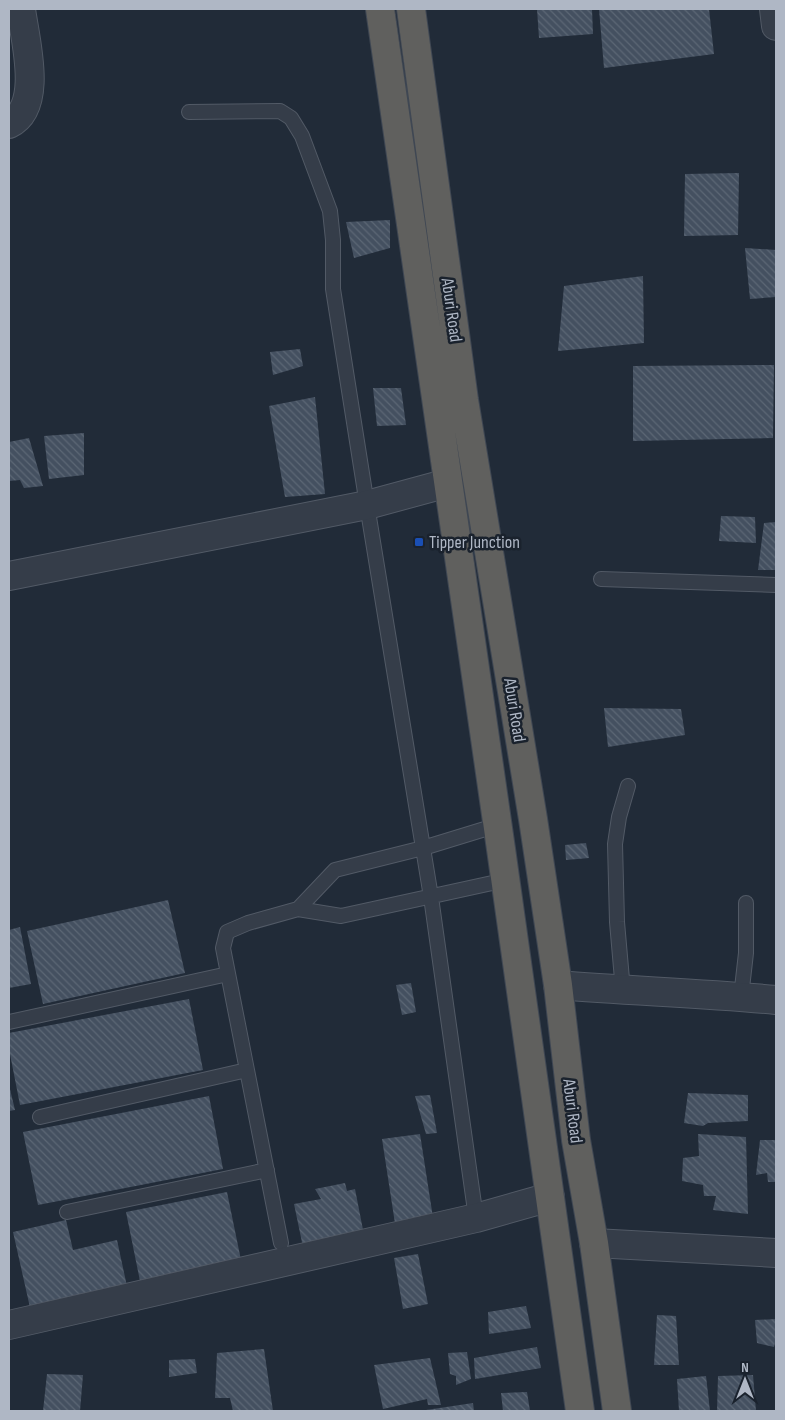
<svg xmlns="http://www.w3.org/2000/svg" width="785" height="1420" viewBox="0 0 785 1420" font-family="'Sofia Sans Condensed',sans-serif">
<defs>
<pattern id="building-back-hatch" width="6" height="6" patternUnits="userSpaceOnUse" patternTransform="scale(1.25)"><rect width="6" height="6" fill="#445060"/><path d="M-1 5l2 2M0 0l6 6M5-1l2 2" fill="none" stroke="#5c6775"/></pattern>
</defs>
<rect width="100%" height="100%" fill="#212b38"/>
<path fill="url(#building-back-hatch)" d="M537,9H592L593,34L539,38Z
M599,9H709L714,54L604,68Z
M739,173L738,235L684,236L685,174Z
M390,220V248L354,258L346,222Z
M745,248L776,250V297L750,299Z
M643,276L644,343L558,351L564,286Z
M300,349L303,366L273,375L270,352Z
M774,365L773,438L633,441V366Z
M373,388H401L406,425L377,426Z
M315,397L325,494L285,497L269,406Z
M84,433V475L49,479L44,436Z
M29,438L43,486L24,488L20,480L9,481V442Z
M721,516L755,517L756,543L719,541Z
M776,522V570H758L764,523Z
M604,708L681,709L685,735L608,747Z
M586,843L589,858L566,860L565,845Z
M168,900L185,973L43,1004L27,931Z
M20,927L31,984L9,988V930Z
M411,983L416,1012L402,1015L396,985Z
M189,999L203,1070L20,1105L9,1049V1033Z
M9,1085L15,1110L9,1111Z
M688,1093L748,1095V1121L708,1123L703,1126L684,1123Z
M430,1095L437,1133L426,1134L415,1096Z
M209,1096L223,1169L38,1205L23,1132Z
M420,1134L434,1224L396,1230L382,1139Z
M698,1134L746,1137L748,1214L713,1210L716,1196H704L703,1185L682,1181L683,1158L699,1156Z
M760,1140H776V1182H768L767,1173L756,1175Z
M345,1183L347,1191L355,1189L365,1240L304,1252L294,1204L321,1199L315,1189Z
M227,1192L242,1265L141,1286L126,1212Z
M66,1220L73,1250L117,1240L128,1291L31,1312L13,1232Z
M418,1254L428,1304L403,1309L394,1258Z
M526,1306L531,1328L489,1334L488,1312Z
M657,1315L676,1316L679,1365H654Z
M776,1319V1339L774,1347L757,1343L755,1320Z
M537,1347L541,1368L475,1379L474,1358Z
M264,1349L273,1411H233L230,1398H215L217,1353Z
M467,1352L471,1379L456,1385V1376L450,1374L448,1353Z
M430,1358L441,1405H428L427,1399L383,1409L374,1365Z
M195,1359L197,1373L169,1377V1360Z
M47,1374L83,1375L80,1411H43Z
M753,1375L756,1411H717L718,1376Z
M706,1376L710,1411H679L677,1379Z
M527,1392L530,1411H503L501,1393Z
M473,1403L474,1411H426V1410Z"/>
<g fill="none" stroke-linecap="round" stroke-linejoin="round">
<g stroke="#525a66" stroke-width="16">
<path id="service" d="M189,112L280,111L291,118L302,136L330,211L333,240V289L367,505L431,897L476,1218
M601,579L776,585
M298,909L335,870L423,848L498,825
M623,991L617,922L615,844L619,817L628,786
M741,997L746,953V903
M9,1022L228,974
M40,1117L247,1070
M67,1212L267,1170
M281,1243L223,948L227,932L248,923L298,909L341,916L506,880"/>
</g>
<g stroke="#525a66" stroke-width="30">
<path id="minor" d="M774,9L776,26
M9,124C44,107 25,40 21,9
M9,576L367,505L448,483
M558,985C630,991 704,993 776,1000
M594,1243L776,1253
M9,1325L476,1218L550,1197"/>
</g>
<g stroke="#3f4753" stroke-width="30">
<path id="trunk" d="M380,9L501,849L580,1411
M411,9L464,400L533,819L558,985L576,1140L594,1243L617,1411"/>
</g>
<use href="#service" stroke="#353d49" stroke-width="14"/>
<use href="#minor" stroke="#353d49" stroke-width="28"/>
<use href="#trunk" stroke="#60605e" stroke-width="28"/>
</g>
<rect fill="#1a4fb4" stroke="#1a222d" stroke-width="2" x="414" y="537" width="10" height="10" rx="2.5"/>
<g text-anchor="middle" stroke-width="5" stroke-linejoin="round" paint-order="stroke">
<g font-size="18" fill="#afb7c5" stroke="#1a222d">
<text transform="translate(452 310) rotate(82)" y="6">Aburi Road</text>
<text transform="translate(515 710) rotate(81)" y="6">Aburi Road</text>
<text transform="translate(573 1111) rotate(83)" y="6">Aburi Road</text>
</g>
<g font-size="18" fill="#afb7c5" stroke="#1a222d" text-anchor="start">
<text x="429" y="548">Tipper Junction</text>
</g>
</g>
<rect width="785" height="1420" fill="none" stroke="#afb7c5" stroke-width="20"/>
<g transform="translate(745 1380)" stroke="#1a222d" stroke-width="4" paint-order="stroke">
<path d="M0-4L9 19L0 12L-9 19Z" fill="#afb7c5"/>
<text y="-8" font-size="14" font-weight="bold" text-anchor="middle" fill="#afb7c5">N</text>
</g>
</svg>
